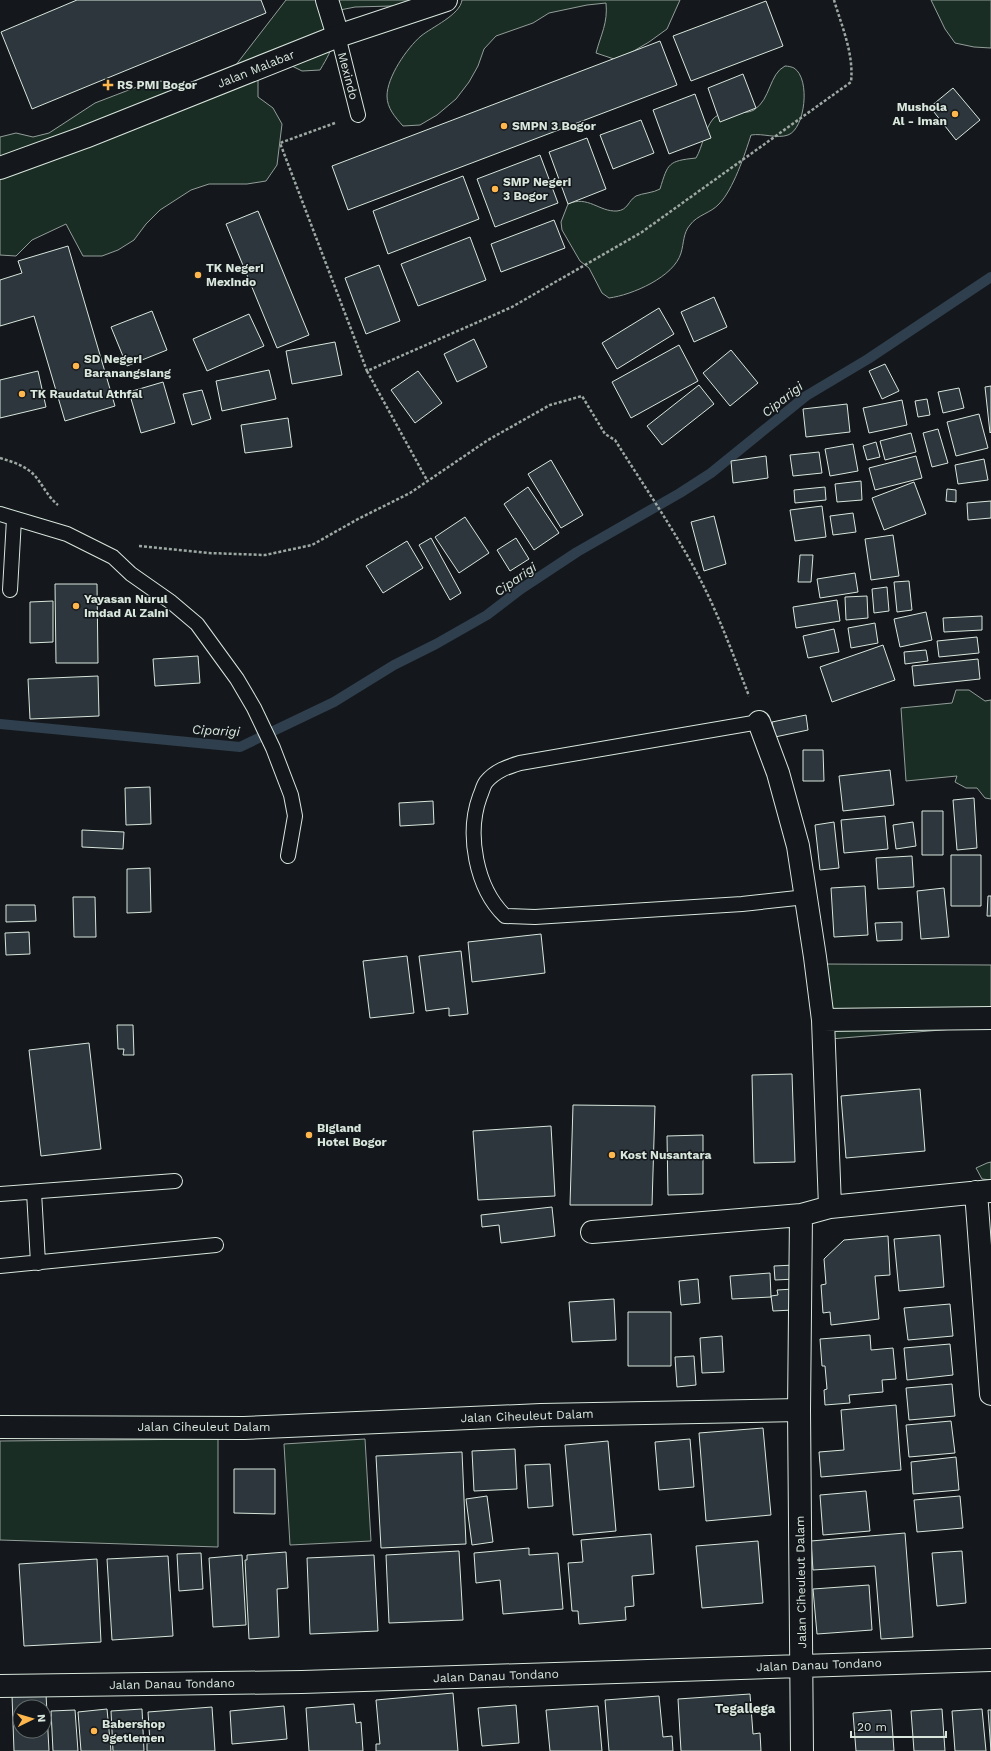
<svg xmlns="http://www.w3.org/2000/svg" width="991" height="1751" viewBox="0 0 991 1751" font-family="'Work Sans',sans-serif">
<rect width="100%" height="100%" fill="#14181c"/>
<path fill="#1a2d24" stroke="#939e99" d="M286,0H431L392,6L355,7L330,12C336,40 335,45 320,70L302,71L286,63L258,79V97L273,108L282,124L277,165L266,181L247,184H209L191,190L160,210L146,224L134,240L118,250L102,256H83L66,224L32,240L16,256L0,255V137L16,133L33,137L49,133L95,103L134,88L161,81L166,83L180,100L232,70Z
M462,0H680L667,29L649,42L632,52L614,59L596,53C601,34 608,23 606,3L587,5L549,13L533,23L496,36L484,49L478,66L469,82L456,99L437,115L420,125L403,126C395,117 387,108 387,96C387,77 407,48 421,36C432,27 460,15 462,0Z
M931,0H991V48L974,47L955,43L945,29Z
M785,66C788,66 792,67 794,68C811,79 805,129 788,135C777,139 763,133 751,135C745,154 733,190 719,204C711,213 697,215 690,225C683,233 684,243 681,253C674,277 632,295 609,298L602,293L589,268L580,261L562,230L561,222L568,204C588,195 599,212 617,211C628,210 628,201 636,196C643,193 653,193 660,189C668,163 668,161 696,158C703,146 704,130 713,119C723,108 743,116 754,110C771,99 769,74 785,66Z
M956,690H969L985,701L991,700V799L985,798L977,788H966L955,782L957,776L906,781L901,708L952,703Z
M825,964L991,965V1026L830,1039Z
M991,1162V1180L982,1179L976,1168L987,1163Z
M218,1439V1547L0,1540V1441Z
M365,1439L371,1541L290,1545L284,1444Z"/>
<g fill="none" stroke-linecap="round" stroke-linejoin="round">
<path stroke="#2f3f4d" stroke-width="10" d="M0,724L240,747L334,702L394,665L436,644L487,615L521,589L577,552L680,493L711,473L806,396L868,359L991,277"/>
</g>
<path fill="#2c363c" stroke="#d8e6dc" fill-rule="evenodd" d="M77,0H261L266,13L32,109L1,32Z
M766,1L783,46L691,81L673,36Z
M660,41L677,85L348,210L332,166Z
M743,74L756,108L720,122L708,88Z
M953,88L980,120L956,140L930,107Z
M695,94L711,138L669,154L653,110Z
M641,120L654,153L613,169L600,135Z
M587,138L606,189L568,204L549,152Z
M540,155L558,203L495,227L477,179Z
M463,176L479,219L388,254L373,211Z
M258,211L309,335L277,348L226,224Z
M554,220L565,248L501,272L491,244Z
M470,237L486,280L418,306L401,264Z
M68,246L115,406L65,421L34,316L0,326V280L22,273L18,261Z
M379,265L400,321L366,334L345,278Z
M714,297L727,327L694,342L681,312Z
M659,308L674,334L617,369L602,343Z
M152,311L167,350L127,366L111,327Z
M249,314L264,346L207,371L193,339Z
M474,339L487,367L457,382L444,354Z
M335,342L342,375L292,384L286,351Z
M679,345L698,381L631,418L612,382Z
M731,350L758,383L730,406L703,373Z
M885,364L899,391L882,399L869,371Z
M269,370L276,399L222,411L216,381Z
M38,371L46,407L0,418V380Z
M418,371L442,403L415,423L391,390Z
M163,382L175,423L141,433L129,392Z
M699,385L714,404L662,445L647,426Z
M991,386V432L990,433L985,387Z
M959,388L964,408L943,413L938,392Z
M202,390L211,419L192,425L183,394Z
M927,399L930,415L918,417L915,401Z
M902,400L907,425L869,433L863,408Z
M847,404L850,432L806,437L803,409Z
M979,414L988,448L956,456L947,422Z
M288,418L292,447L245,453L241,425Z
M938,429L948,463L932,467L923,433Z
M911,433L916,452L885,460L880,441Z
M876,442L880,457L867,460L863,446Z
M853,444L858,471L830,476L825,449Z
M819,452L822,473L793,476L790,455Z
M766,456L768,478L733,483L731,461Z
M916,456L922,478L875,490L869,468Z
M984,459L988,480L958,484L955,465Z
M551,460L583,515L561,528L528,474Z
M861,481L862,500L837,502L835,484Z
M914,482L926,514L884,530L872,498Z
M528,487L559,533L534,550L504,504Z
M825,487L826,500L795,503L794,490Z
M947,489L956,490V502L946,501Z
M991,501V518L968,520L967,503Z
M822,506L826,537L795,541L790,510Z
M853,513L856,532L833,535L830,516Z
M714,516L726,564L704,571L691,522Z
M465,517L489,553L459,573L435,537Z
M893,535L899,576L871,580L865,539Z
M431,538L461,593L450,600L419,545Z
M516,538L529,559L510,571L497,550Z
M407,541L423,568L383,593L366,566Z
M800,555H813L811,582H798Z
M855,573L858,592L820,598L817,579Z
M909,581L912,610L897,612L894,582Z
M55,584H97L98,663H56Z
M887,587L889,611L874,613L872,589Z
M867,596L868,618L846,620L845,597Z
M837,600L840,621L796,628L793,607Z
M53,601V642L30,643V602Z
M926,612L932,640L900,647L894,619Z
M982,616V630L944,632L943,618Z
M875,623L878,643L851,648L848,628Z
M834,629L839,652L808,658L803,636Z
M977,637L979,653L939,657L937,641Z
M883,645L895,680L832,702L820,667Z
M926,650L928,661L905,664L904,652Z
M198,656L200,683L155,686L153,659Z
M978,659L980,679L914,686L912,666Z
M98,676L99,716L30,719L28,679Z
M806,715L808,730L775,737L772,722Z
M803,750H823L824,781H803Z
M890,770L894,805L843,811L839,776Z
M150,787L151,824L126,825L125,788Z
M974,798L977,848L957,850L953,800Z
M433,801L434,824L400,826L399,803Z
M922,811H943V855H922Z
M885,816L888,849L844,853L841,820Z
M834,822L839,868L820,870L815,825Z
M913,822L916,846L896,849L893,825Z
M82,830L124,832L123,849L82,847Z
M951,855H981V906H951Z
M912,856L914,887L878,889L876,858Z
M150,868L151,912L127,913V869Z
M865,886L868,935L834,937L831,888Z
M944,888L949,937L921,939L917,891Z
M988,896H991V916H987Z
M73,897H95L96,937H74Z
M6,905H35L36,921L6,922Z
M902,922V940L877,941L875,923Z
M29,932L30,954L6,955L5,933Z
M541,934L545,973L472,982L468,942Z
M461,951L468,1014L449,1016V1008L426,1011L419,956Z
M407,956L414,1013L370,1018L363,961Z
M117,1025H133L134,1055H123L124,1049H118Z
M89,1043L101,1149L41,1156L29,1050Z
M792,1074L795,1162L754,1163L752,1075Z
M920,1089L925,1151L846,1158L841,1096Z
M573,1105L655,1106L652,1205H570Z
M551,1126L555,1196L478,1200L473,1131Z
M703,1135V1194L668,1195L667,1136Z
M552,1207L555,1236L501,1243L499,1225L482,1227L481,1215Z
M940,1235L944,1287L899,1291L894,1239Z
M888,1236L890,1275L875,1276L879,1319L831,1325L830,1312L823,1313L821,1285L826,1284L824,1259L844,1240Z
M795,1265L796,1279L775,1280L774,1266Z
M770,1273L771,1297L732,1299L730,1276Z
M698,1279L700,1303L681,1305L679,1281Z
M794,1289L793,1310L773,1311L771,1296L778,1295L777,1290Z
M614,1299L616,1340L572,1342L569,1302Z
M950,1304L953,1336L908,1340L904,1308Z
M628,1312H671V1366H628Z
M870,1335L871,1350L893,1348L896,1379L882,1380L883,1392L849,1395L850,1403L825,1405L824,1390L827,1389L825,1366H822L820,1339Z
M722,1336L724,1372L702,1373L700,1338Z
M950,1344L953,1375L907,1380L904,1348Z
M694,1356L696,1385L677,1387L675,1357Z
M952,1384L955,1416L909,1420L906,1388Z
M896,1405L901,1470L821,1477L819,1452L844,1450L841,1410Z
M951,1421L955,1453L909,1457L906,1425Z
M763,1428L771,1515L706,1521L699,1433Z
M690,1439L694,1487L659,1490L655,1442Z
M608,1441L616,1531L573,1535L565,1445Z
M515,1449L517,1489L474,1491L472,1451Z
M462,1452L466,1544L381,1548L376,1456Z
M956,1457L959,1490L913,1494L911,1462Z
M550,1464L553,1506L528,1508L525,1465Z
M234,1469H275V1514L234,1513Z
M866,1491L870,1531L823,1535L820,1495Z
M487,1496L493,1542L472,1545L466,1499Z
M960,1496L963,1528L917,1532L914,1500Z
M905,1533L913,1637L881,1639L875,1566L813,1570L811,1541Z
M651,1534L654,1574L632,1576L634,1606L625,1607L626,1620L579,1624L578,1611H572L568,1563L583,1562L581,1540Z
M758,1541L763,1603L702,1608L696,1546Z
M529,1548V1555L558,1553L563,1609L503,1614L500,1580L476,1583L474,1553Z
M459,1551L463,1620L389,1623L386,1555Z
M962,1551L966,1603L937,1606L932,1553Z
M286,1552L288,1588L277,1589L279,1637L249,1639L245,1560H247V1555Z
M201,1553L203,1589L179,1591L177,1554Z
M242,1555L246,1625L213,1627L209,1558Z
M374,1555L378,1631L310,1634L307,1558Z
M168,1556L173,1636L112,1640L107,1559Z
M97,1559L101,1642L24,1646L19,1564Z
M869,1585L872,1630L817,1634L813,1589Z
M453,1693L458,1751H376V1744H380L376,1700Z
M46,1694L49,1751H14L12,1695ZM20,1707H44V1731H20Z
M750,1694L753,1734L760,1733L761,1751H681L678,1699Z
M659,1696L663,1737L672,1736L673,1751H609L605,1700Z
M354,1704L356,1723L361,1722L363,1751H309L306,1708Z
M516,1705L519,1743L482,1746L478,1708Z
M284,1706L287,1739L232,1744L230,1711Z
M598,1706L602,1751H550L546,1710Z
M212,1707L215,1751H147V1743H150L148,1712Z
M107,1709L111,1751H81L78,1712Z
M142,1709L144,1751H113L111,1711Z
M942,1709L945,1751H914L911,1711Z
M982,1709L986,1751H955L952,1711Z
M75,1710L78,1751H53L51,1711Z
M891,1710L894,1751H856L853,1713Z
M988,1710H991V1751Z"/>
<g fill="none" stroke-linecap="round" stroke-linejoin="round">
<g stroke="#d8e6dc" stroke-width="16">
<path id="lane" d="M338,36L358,115
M0,514L67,534L113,557L131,574L171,602L197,624L237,679L254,708L273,748L291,795L295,816L288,856
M10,590L14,519
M759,722L520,763C507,767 495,771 486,782C483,786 482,792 480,796C466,834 476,888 505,916L535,917L742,904L806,897
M34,1192L38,1263
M0,1194L175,1181
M0,1266L216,1245"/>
</g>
<g stroke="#d8e6dc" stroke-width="24">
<path id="street" d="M327,0L338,36
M759,722L778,773L798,846L815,957L823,1020L830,1207
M823,1020L991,1018
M976,1192L991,1394
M592,1232L801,1215
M0,1427L244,1428L541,1415L799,1410
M0,1686L302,1682L991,1660
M802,1751L799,1410L801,1215L830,1207L991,1191"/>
</g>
<g stroke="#d8e6dc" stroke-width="24">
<path id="secondary" d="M0,168L85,137L338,36L446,0"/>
</g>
<path stroke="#9da8a2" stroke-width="2.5" stroke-dasharray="3 2" stroke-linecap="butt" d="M335,123L280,143L367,371L512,307L642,232L851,82C854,54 842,27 834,0
M367,371L428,482
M0,458C13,462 27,466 36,477C44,487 48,497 58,505
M139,546L208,553L265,555L312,545L358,519L410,493L488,440L550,405L582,396L605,434L615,440C644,486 676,532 701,581C720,618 734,657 749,696"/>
<use href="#lane" stroke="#14181c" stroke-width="14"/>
<use href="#street" stroke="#14181c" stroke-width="22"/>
<use href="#secondary" stroke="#14181c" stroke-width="22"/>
</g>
<g fill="#ffb74d" stroke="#14181c" stroke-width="1.5">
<path d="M106 79h4v4h4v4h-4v4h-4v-4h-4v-4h4z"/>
<circle cx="955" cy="114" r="4"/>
<circle cx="504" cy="126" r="4"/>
<circle cx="495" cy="189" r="4"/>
<circle cx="198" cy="275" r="4"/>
<circle cx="76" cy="366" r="4"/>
<circle cx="22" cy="394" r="4"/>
<circle cx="76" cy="606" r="4"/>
<circle cx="309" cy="1135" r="4"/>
<circle cx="612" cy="1155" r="4"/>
<circle cx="94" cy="1731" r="4"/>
</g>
<g text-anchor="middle" stroke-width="3" stroke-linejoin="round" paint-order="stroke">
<g font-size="12" fill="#d8e6dc" stroke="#14181c">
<text transform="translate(256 69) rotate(-22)" y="4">Jalan Malabar</text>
<text transform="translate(348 76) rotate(75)" y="4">Mexindo</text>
<text transform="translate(527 1416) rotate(-2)" y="4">Jalan Ciheuleut Dalam</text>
<text x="204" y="1431">Jalan Ciheuleut Dalam</text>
<text transform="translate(801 1582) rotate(-91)" y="4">Jalan Ciheuleut Dalam</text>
<text transform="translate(819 1665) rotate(-2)" y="4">Jalan Danau Tondano</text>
<text transform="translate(496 1676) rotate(-2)" y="4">Jalan Danau Tondano</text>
<text transform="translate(172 1684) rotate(-1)" y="4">Jalan Danau Tondano</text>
</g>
<g font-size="12" font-weight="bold" fill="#d8e6dc" stroke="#14181c" text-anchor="start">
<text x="117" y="89">RS PMI Bogor</text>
<text x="947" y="111" text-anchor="end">Mushola<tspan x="947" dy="14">Al - Iman</tspan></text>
<text x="512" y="130">SMPN 3 Bogor</text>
<text x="503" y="186">SMP Negeri<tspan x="503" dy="14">3 Bogor</tspan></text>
<text x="206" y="272">TK Negeri<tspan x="206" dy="14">Mexindo</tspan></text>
<text x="84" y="363">SD Negeri<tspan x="84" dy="14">Baranangsiang</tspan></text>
<text x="30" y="398">TK Raudatul Athfal</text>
<text x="84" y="603">Yayasan Nurul<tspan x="84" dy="14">Imdad Al Zaini</tspan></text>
<text x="317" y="1132">Bigland<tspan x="317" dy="14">Hotel Bogor</tspan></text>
<text x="620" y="1159">Kost Nusantara</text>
<text x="102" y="1728">Babershop<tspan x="102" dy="14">9getlemen</tspan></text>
</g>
<g font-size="13" font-style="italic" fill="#d8e6dc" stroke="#14181c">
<text transform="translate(782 399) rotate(-38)" y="5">Ciparigi</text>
<text transform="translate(515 579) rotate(-35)" y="5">Ciparigi</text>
<text transform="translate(216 730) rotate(3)" y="5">Ciparigi</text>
</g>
<g font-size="13" font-weight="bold" fill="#d8e6dc" stroke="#14181c">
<text x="745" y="1713">Tegallega</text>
</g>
</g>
<g transform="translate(32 1719) rotate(85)"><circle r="19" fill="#14181c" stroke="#626a69"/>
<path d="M0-3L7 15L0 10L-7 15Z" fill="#ffb74d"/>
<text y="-6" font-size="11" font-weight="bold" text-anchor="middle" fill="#d8e6dc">N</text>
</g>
<path d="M851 1731v6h95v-6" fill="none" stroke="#d8e6dc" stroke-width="2"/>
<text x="857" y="1731" font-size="12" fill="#d8e6dc" stroke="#14181c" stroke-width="3" paint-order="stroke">20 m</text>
</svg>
